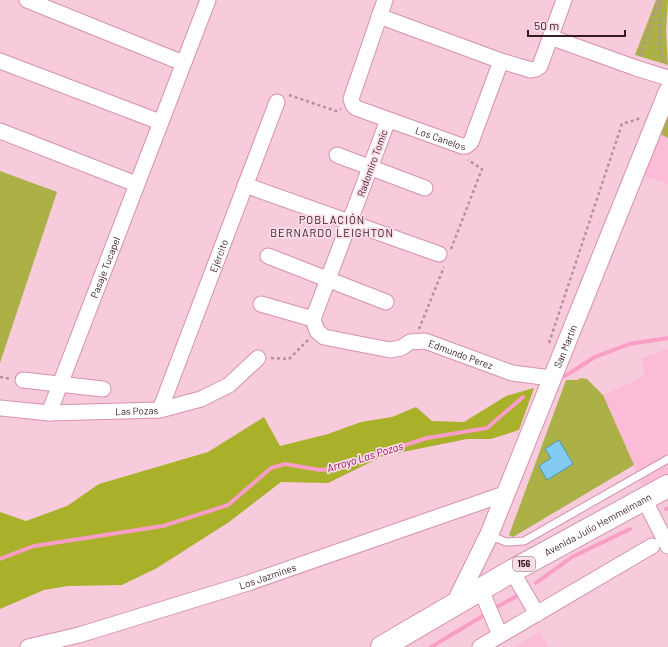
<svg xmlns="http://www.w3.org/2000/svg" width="668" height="647" viewBox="0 0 668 647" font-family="Barlow,sans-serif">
<rect width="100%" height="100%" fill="#f7cbdc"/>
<path fill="#fcbbd6" d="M660,134L668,138V185L643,175Z
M668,348V480L646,493L603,395L645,376L641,359Z
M540,632L548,647H514Z"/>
<path fill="#abb147" d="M656,0H668L666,31L668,65L635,55Z
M668,115V138L660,134Z
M0,171L57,192L0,363Z
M581,378L587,379L603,395L634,465L513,537L509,535L566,380H577Z"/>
<path fill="#a9b02a" d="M534,388L519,430L491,439H467L383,456L328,483L281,482L229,522L157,568L122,585L68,586L44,590L0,609V512L26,521L67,506L99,484L208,452L264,417L280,446L328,434L361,422L392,417L416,407L432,421L464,422L506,396Z"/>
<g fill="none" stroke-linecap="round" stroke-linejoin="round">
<path stroke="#f99ec6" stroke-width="4" d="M565,376L595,357L629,344L668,338
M666,509L668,508
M0,559L34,546L163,526L228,505L271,468L285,464L320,470L330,469L427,438L487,428L523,397
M536,583L572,557L630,529
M495,608L517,596
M431,647L483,616"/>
</g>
<path fill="#84cbf1" stroke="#4e97bb" d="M559,440L573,464L547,480L539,466L551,458L545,449Z"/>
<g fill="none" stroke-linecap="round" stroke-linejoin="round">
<g stroke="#d691af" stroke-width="9">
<path id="service" d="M489,535L506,542L524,541L668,459"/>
</g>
<g stroke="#d691af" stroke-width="17">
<g id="minor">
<path d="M27,0L183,63"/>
<path id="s1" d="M385,0L351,99L353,105L356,108L462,146H466L471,142L501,61"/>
<path d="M379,16L501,61L531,70L536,69L540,66L564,0"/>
<path d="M550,37L636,68L668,78"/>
<path d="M0,61L160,122"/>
<path id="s2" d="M388,120L313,319L317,331L324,337L390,350L401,348L410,342L425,341L512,373L551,378"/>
<path d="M0,131L136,184"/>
<path d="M337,155L425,188"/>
<path d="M245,185L439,254"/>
<path d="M268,256L386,302"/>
<path d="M261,304L313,319"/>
<path d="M23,380L103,389"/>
<path id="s3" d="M0,408L49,413L160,410L201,399L229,385L258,358"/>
<path id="s4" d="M160,410L277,102"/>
<path id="s5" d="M49,413L208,0"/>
<path d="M644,499L668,546"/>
<path d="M512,571L537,614"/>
<path d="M481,590L500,635"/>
<path id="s6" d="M28,647L79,635L248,583L504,494"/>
<path d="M480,647L652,546"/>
</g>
</g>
<g stroke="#d691af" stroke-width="20">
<g id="tertiary">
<path id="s7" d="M461,600L459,596L489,535L668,91"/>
</g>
</g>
<g stroke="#d691af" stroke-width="24">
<g id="trunk">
<path id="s8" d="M382,647L512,571L668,486"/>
</g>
</g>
<path stroke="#b6909f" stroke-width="2.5" stroke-dasharray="3 3" stroke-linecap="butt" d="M660,0V44L663,63
M640,56L659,0
M289,95L336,111L341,109
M451,249L482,169L468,160
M419,329L444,267
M549,343L622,124L641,118
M271,358L289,359L308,340
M0,377L11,379"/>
<use href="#service" stroke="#fff" stroke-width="7"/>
<use href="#minor" stroke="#fff" stroke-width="15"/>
<use href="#tertiary" stroke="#fff" stroke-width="18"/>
<use href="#trunk" stroke="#fff" stroke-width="22"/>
</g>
<g text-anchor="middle" stroke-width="3.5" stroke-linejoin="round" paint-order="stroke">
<rect fill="#fbdde8" stroke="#715561" stroke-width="1" x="513" y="557" width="22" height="14" rx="3"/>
<g font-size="9" font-weight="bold" fill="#361b27">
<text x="524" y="567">156</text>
</g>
<g font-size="10" fill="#361b27" stroke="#fbdde8">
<text dy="4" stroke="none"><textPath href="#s1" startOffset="205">Los Canelos</textPath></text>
<text transform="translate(372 163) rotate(-70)" y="4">Radomiro Tomic</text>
<text dy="4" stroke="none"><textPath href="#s4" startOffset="165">Ejército</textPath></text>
<text dy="4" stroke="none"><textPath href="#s5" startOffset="156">Pasaje Tucapel</textPath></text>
<text dy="4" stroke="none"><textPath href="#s7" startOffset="276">San Martín</textPath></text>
<text dy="4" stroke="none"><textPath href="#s2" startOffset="377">Edmundo Perez</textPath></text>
<text dy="4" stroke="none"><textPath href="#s3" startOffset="137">Las Pozas</textPath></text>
<text dy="4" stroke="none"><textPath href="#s8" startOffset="248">Avenida Julio Hemmelmann</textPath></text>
<text dy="4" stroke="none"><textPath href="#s6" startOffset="250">Los Jazmines</textPath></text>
</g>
<g font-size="11" letter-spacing="1" fill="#361b27" stroke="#fbdde8">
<text x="332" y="224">POBLACIÓN<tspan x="332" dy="13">BERNARDO LEIGHTON</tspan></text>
</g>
<g font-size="11" font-style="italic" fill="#9a1361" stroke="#fbdde8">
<text transform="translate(365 457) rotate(-17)" y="4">Arroyo Las Pozas</text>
</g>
</g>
<path d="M528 30v6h97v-6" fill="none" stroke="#361b27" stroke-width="2"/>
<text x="534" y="30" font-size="12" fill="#361b27" stroke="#fbdde8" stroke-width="3" paint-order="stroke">50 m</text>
</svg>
